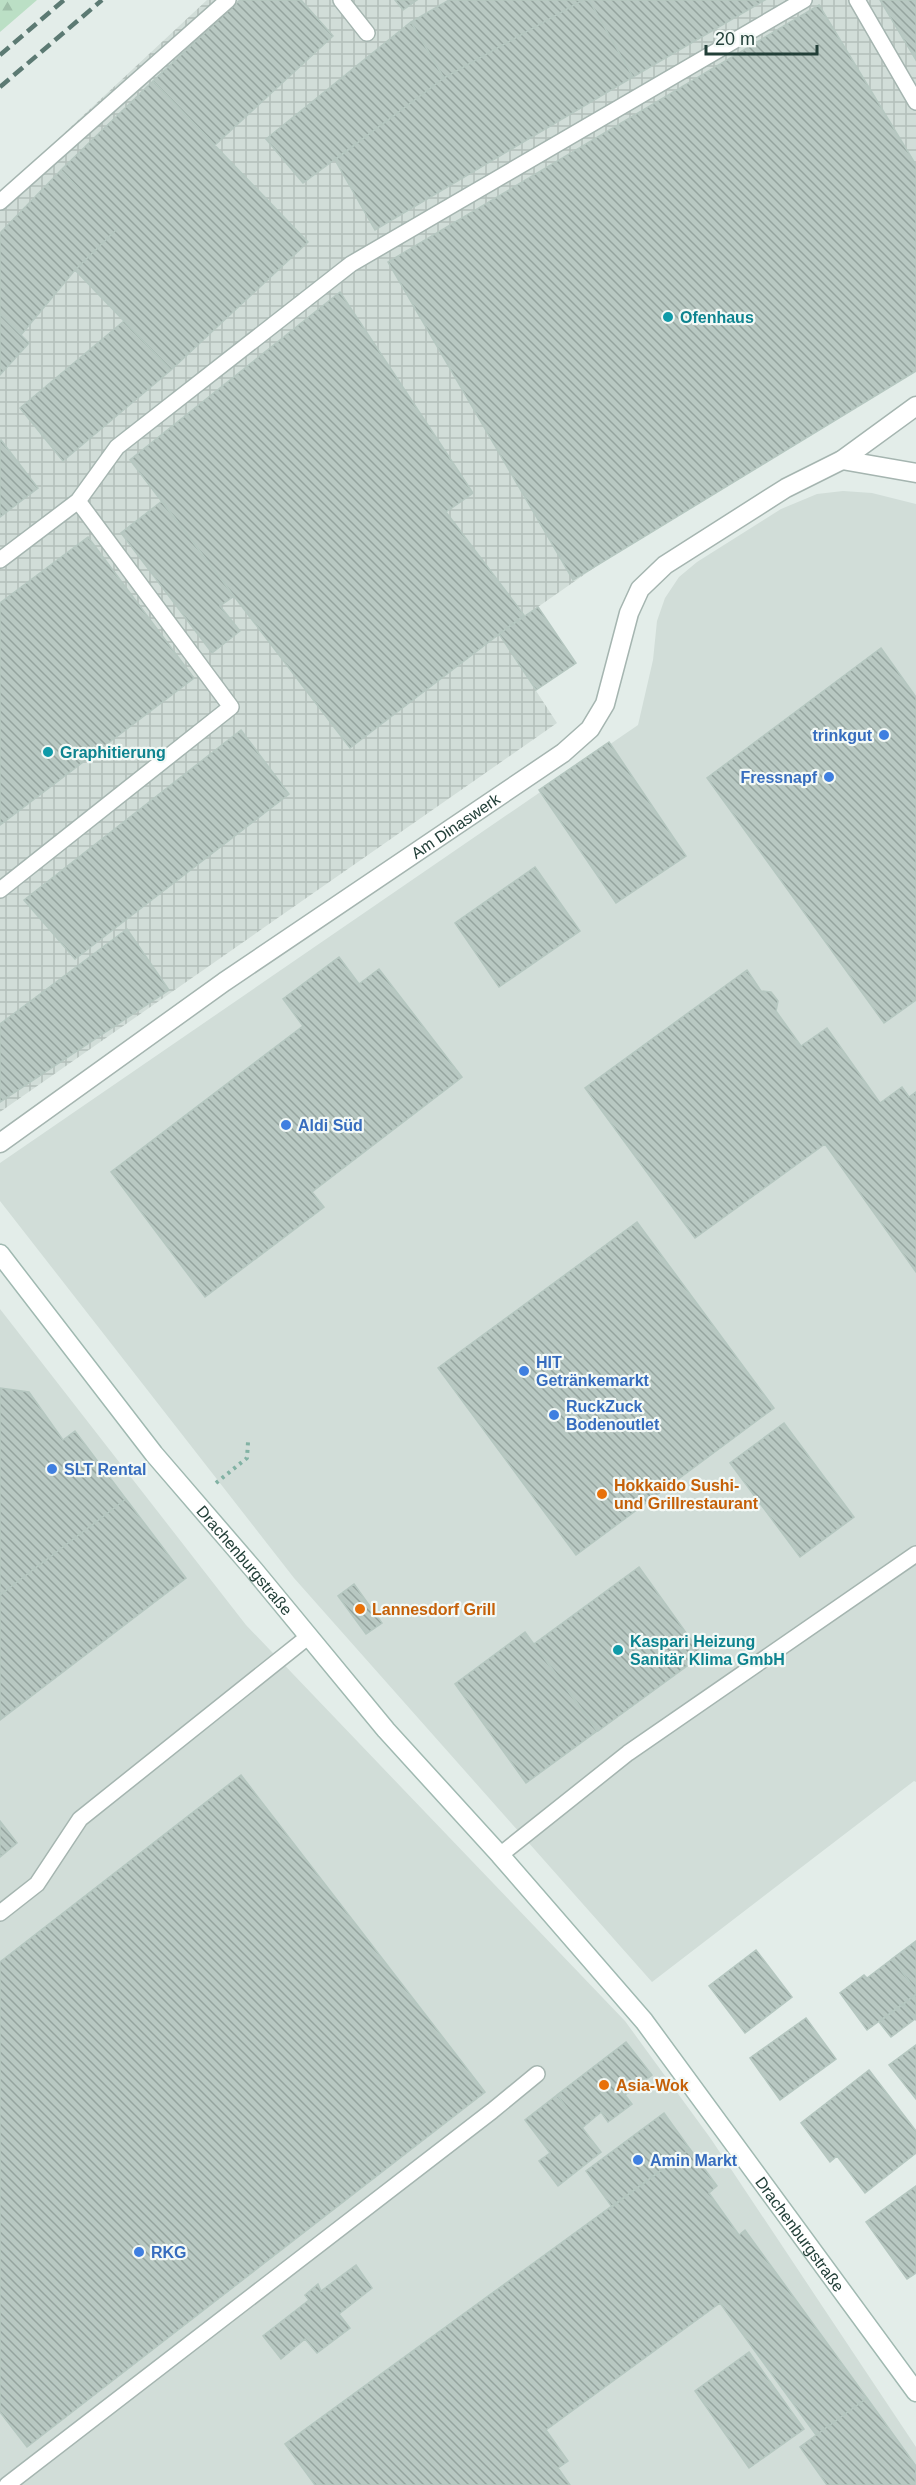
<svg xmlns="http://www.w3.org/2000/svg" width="916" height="2485" viewBox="0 0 916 2485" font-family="Arial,sans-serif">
<defs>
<pattern id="industrial-grid" width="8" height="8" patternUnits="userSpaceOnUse" patternTransform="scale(1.5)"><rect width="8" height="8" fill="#d1ddd8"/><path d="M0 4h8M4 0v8" fill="none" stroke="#b3bfba"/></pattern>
<pattern id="forest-firs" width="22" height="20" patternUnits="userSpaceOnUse" patternTransform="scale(1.5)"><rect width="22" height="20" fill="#bbdfc5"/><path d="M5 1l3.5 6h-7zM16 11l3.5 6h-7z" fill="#a0c0aa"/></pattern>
<pattern id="building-back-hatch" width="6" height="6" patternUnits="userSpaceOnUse" patternTransform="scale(1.5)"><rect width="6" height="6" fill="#b8c8c2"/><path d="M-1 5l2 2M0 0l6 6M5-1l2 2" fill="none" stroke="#95a49f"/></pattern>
</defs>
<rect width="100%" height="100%" fill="#e3ede9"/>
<path fill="#d1ddd8" d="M843,491L872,493L916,504V1782L914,1781L652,1982L294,1578L0,1201V1163L638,725L653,660L657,621L665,598L679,577L697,562L781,509L817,494Z
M0,1309L246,1625L625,2021L711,2139L916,2447V2485H0Z"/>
<path fill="url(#industrial-grid)" d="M207,0H916V371L601,563L499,634L557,723L0,1112V193Z"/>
<path fill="url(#forest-firs)" d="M0,0H37L0,32Z"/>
<path fill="url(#building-back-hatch)" stroke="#b5c7c0" stroke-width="1.5" d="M240,0H301L333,36L215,145L153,81Z
M395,0H417L403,10Z
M449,0H583L444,78L411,22Z
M583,0H589L633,77L375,230L335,160L444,78Z
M589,0H765L633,77Z
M880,0H916V60Z
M819,5L916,165V371L573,580L388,262Z
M411,22L444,78L303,183L266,139Z
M153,81L308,242L171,370L75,270L117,229L61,170Z
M61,170L117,229L75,270L21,335L0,314V233Z
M340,292L473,493L446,512L524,615L350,748L130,460Z
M0,314L29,343L0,375Z
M124,321L171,370L63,461L20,408Z
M1,440L38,488L0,517V441Z
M162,501L234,596L220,606L240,631L212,653L121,533Z
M88,537L194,678L0,825V603Z
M538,607L576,663L536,690L499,634Z
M881,648L916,697V1000L884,1023L707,778Z
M241,730L289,794L75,959L24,900Z
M609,742L686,856L616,903L539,790Z
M535,867L580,931L499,987L455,923Z
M127,929L169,990L0,1102V1024Z
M339,957L359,984L379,969L462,1077L312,1192L324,1207L205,1297L111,1172L303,1026L283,999Z
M747,970L761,991L771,992L778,1001L776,1011L801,1046L827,1028L880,1103L902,1087L909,1097L916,1092V1272L825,1144L695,1238L585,1088Z
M637,1222L774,1408L576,1555L438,1368Z
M0,1388L29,1392L63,1440L75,1431L126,1499L0,1595Z
M784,1423L854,1517L800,1557L730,1463Z
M126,1499L186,1578L0,1720V1595Z
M639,1567L702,1655L598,1731L534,1644Z
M354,1584L382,1623L366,1634L338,1596Z
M525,1632L597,1731L526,1783L455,1684Z
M241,1775L485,2092L27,2447L0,2412V1962Z
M0,1821L17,1843L0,1857Z
M916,1941V1990L892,1959Z
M756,1950L792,1997L745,2033L709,1986Z
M892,1959L916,1990V1994L867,2030L840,1993L864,1975L867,1978Z
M916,1994V2020L904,2004Z
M904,2004L915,2019L891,2037L879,2022Z
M806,2018L836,2059L780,2100L750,2058Z
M626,2042L652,2075L625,2095L632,2104L608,2122L601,2112L582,2128L557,2095Z
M916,2045V2099L889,2065Z
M869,2070L916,2131V2153L865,2193L837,2156L830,2162L801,2123Z
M557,2095L601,2152L558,2186L539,2161L550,2153L525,2120Z
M664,2113L690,2149L612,2207L586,2171Z
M690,2149L717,2186L709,2193L739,2235L745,2230L867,2398L816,2435L720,2303L546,2430L568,2461L558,2468L570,2485H315L285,2444Z
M916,2186V2273L907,2279L866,2222Z
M356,2265L372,2288L339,2314L350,2328L317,2353L305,2339L281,2359L263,2336L309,2300L305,2295L318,2284L321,2291Z
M749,2352L804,2429L749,2468L695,2391Z
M867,2398L916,2466L915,2485H827L800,2447Z"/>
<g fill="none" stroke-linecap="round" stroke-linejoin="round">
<g stroke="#a5b5b0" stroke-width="18">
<path id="lane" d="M341,0L367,33
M857,0L916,102
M0,202L228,0
M0,560L78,501L117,447L351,264L804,0
M0,890L231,707L78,501
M500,1855L628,1753L916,1554
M0,1913L37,1884L80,1819L309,1636
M7,2485L492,2111L537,2074"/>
</g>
<g stroke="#a5b5b0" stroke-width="21">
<g id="street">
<path d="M842,460L916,473"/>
<path id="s1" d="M0,1143L224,982L563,753L590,729L605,704L629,613L640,589L665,565L786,488L842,460L916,406"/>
</g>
</g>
<g stroke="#a0b9b1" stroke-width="21">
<g id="secondary">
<path id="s2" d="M0,1254L154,1454L254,1570L386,1730L500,1855L644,2021L916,2392"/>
</g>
</g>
<path stroke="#82b2a4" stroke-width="4" stroke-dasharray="3 4.5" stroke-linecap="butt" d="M216,1483L247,1458L248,1442"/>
<use href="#lane" stroke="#fff" stroke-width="15"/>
<use href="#street" stroke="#fff" stroke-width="18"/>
<use href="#secondary" stroke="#fff" stroke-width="18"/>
<path stroke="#5c7a73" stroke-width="4.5" stroke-dasharray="12 6" stroke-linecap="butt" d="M0,55L64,0
M0,87L102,0"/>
</g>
<g fill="#0f9aa8" stroke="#f3f9f6" stroke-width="2">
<circle cx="668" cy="317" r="6"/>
<circle cx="48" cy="752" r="6"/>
<circle cx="618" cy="1650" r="6"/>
</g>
<g fill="#3f7fe0" stroke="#f3f9f6" stroke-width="2">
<circle cx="884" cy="735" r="6"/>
<circle cx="829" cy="777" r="6"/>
<circle cx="286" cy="1125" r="6"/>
<circle cx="524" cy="1371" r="6"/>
<circle cx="554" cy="1415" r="6"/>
<circle cx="52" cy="1469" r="6"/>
<circle cx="638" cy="2160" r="6"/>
<circle cx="139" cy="2252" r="6"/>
</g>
<g fill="#e8710a" stroke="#f3f9f6" stroke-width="2">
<circle cx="602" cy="1494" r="6"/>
<circle cx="360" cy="1609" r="6"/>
<circle cx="604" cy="2085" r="6"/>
</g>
<g text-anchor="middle" stroke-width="4.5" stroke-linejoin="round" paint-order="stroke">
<g font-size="16" font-weight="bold" fill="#0d838f" stroke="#f3f9f6" text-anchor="start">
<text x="680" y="323">Ofenhaus</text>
<text x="60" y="758">Graphitierung</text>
<text x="630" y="1647">Kaspari Heizung<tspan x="630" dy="18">Sanitär Klima GmbH</tspan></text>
</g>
<g font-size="16" font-weight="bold" fill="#366cbe" stroke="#f3f9f6" text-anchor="start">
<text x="872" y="741" text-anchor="end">trinkgut</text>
<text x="817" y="783" text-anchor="end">Fressnapf</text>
<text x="298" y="1131">Aldi Süd</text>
<text x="536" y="1368">HIT<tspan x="536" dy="18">Getränkemarkt</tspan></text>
<text x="566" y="1412">RuckZuck<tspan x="566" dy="18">Bodenoutlet</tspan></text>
<text x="64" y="1475">SLT Rental</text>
<text x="650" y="2166">Amin Markt</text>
<text x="151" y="2258">RKG</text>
</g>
<g font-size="16" fill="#223f38" stroke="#f3f9f6">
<text dy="6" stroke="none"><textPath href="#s1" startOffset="555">Am Dinaswerk</textPath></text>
<text dy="6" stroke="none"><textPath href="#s2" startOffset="392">Drachenburgstraße</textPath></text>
<text dy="6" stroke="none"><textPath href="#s2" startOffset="1266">Drachenburgstraße</textPath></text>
</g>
<g font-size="16" font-weight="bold" fill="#c56008" stroke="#f3f9f6" text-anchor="start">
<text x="614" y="1491">Hokkaido Sushi-<tspan x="614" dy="18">und Grillrestaurant</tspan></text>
<text x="372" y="1615">Lannesdorf Grill</text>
<text x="616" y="2091">Asia-Wok</text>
</g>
</g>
<path d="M706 45v9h111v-9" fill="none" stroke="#223f38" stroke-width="3"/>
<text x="715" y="45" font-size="18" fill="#223f38" stroke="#f3f9f6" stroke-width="4.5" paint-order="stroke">20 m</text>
</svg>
